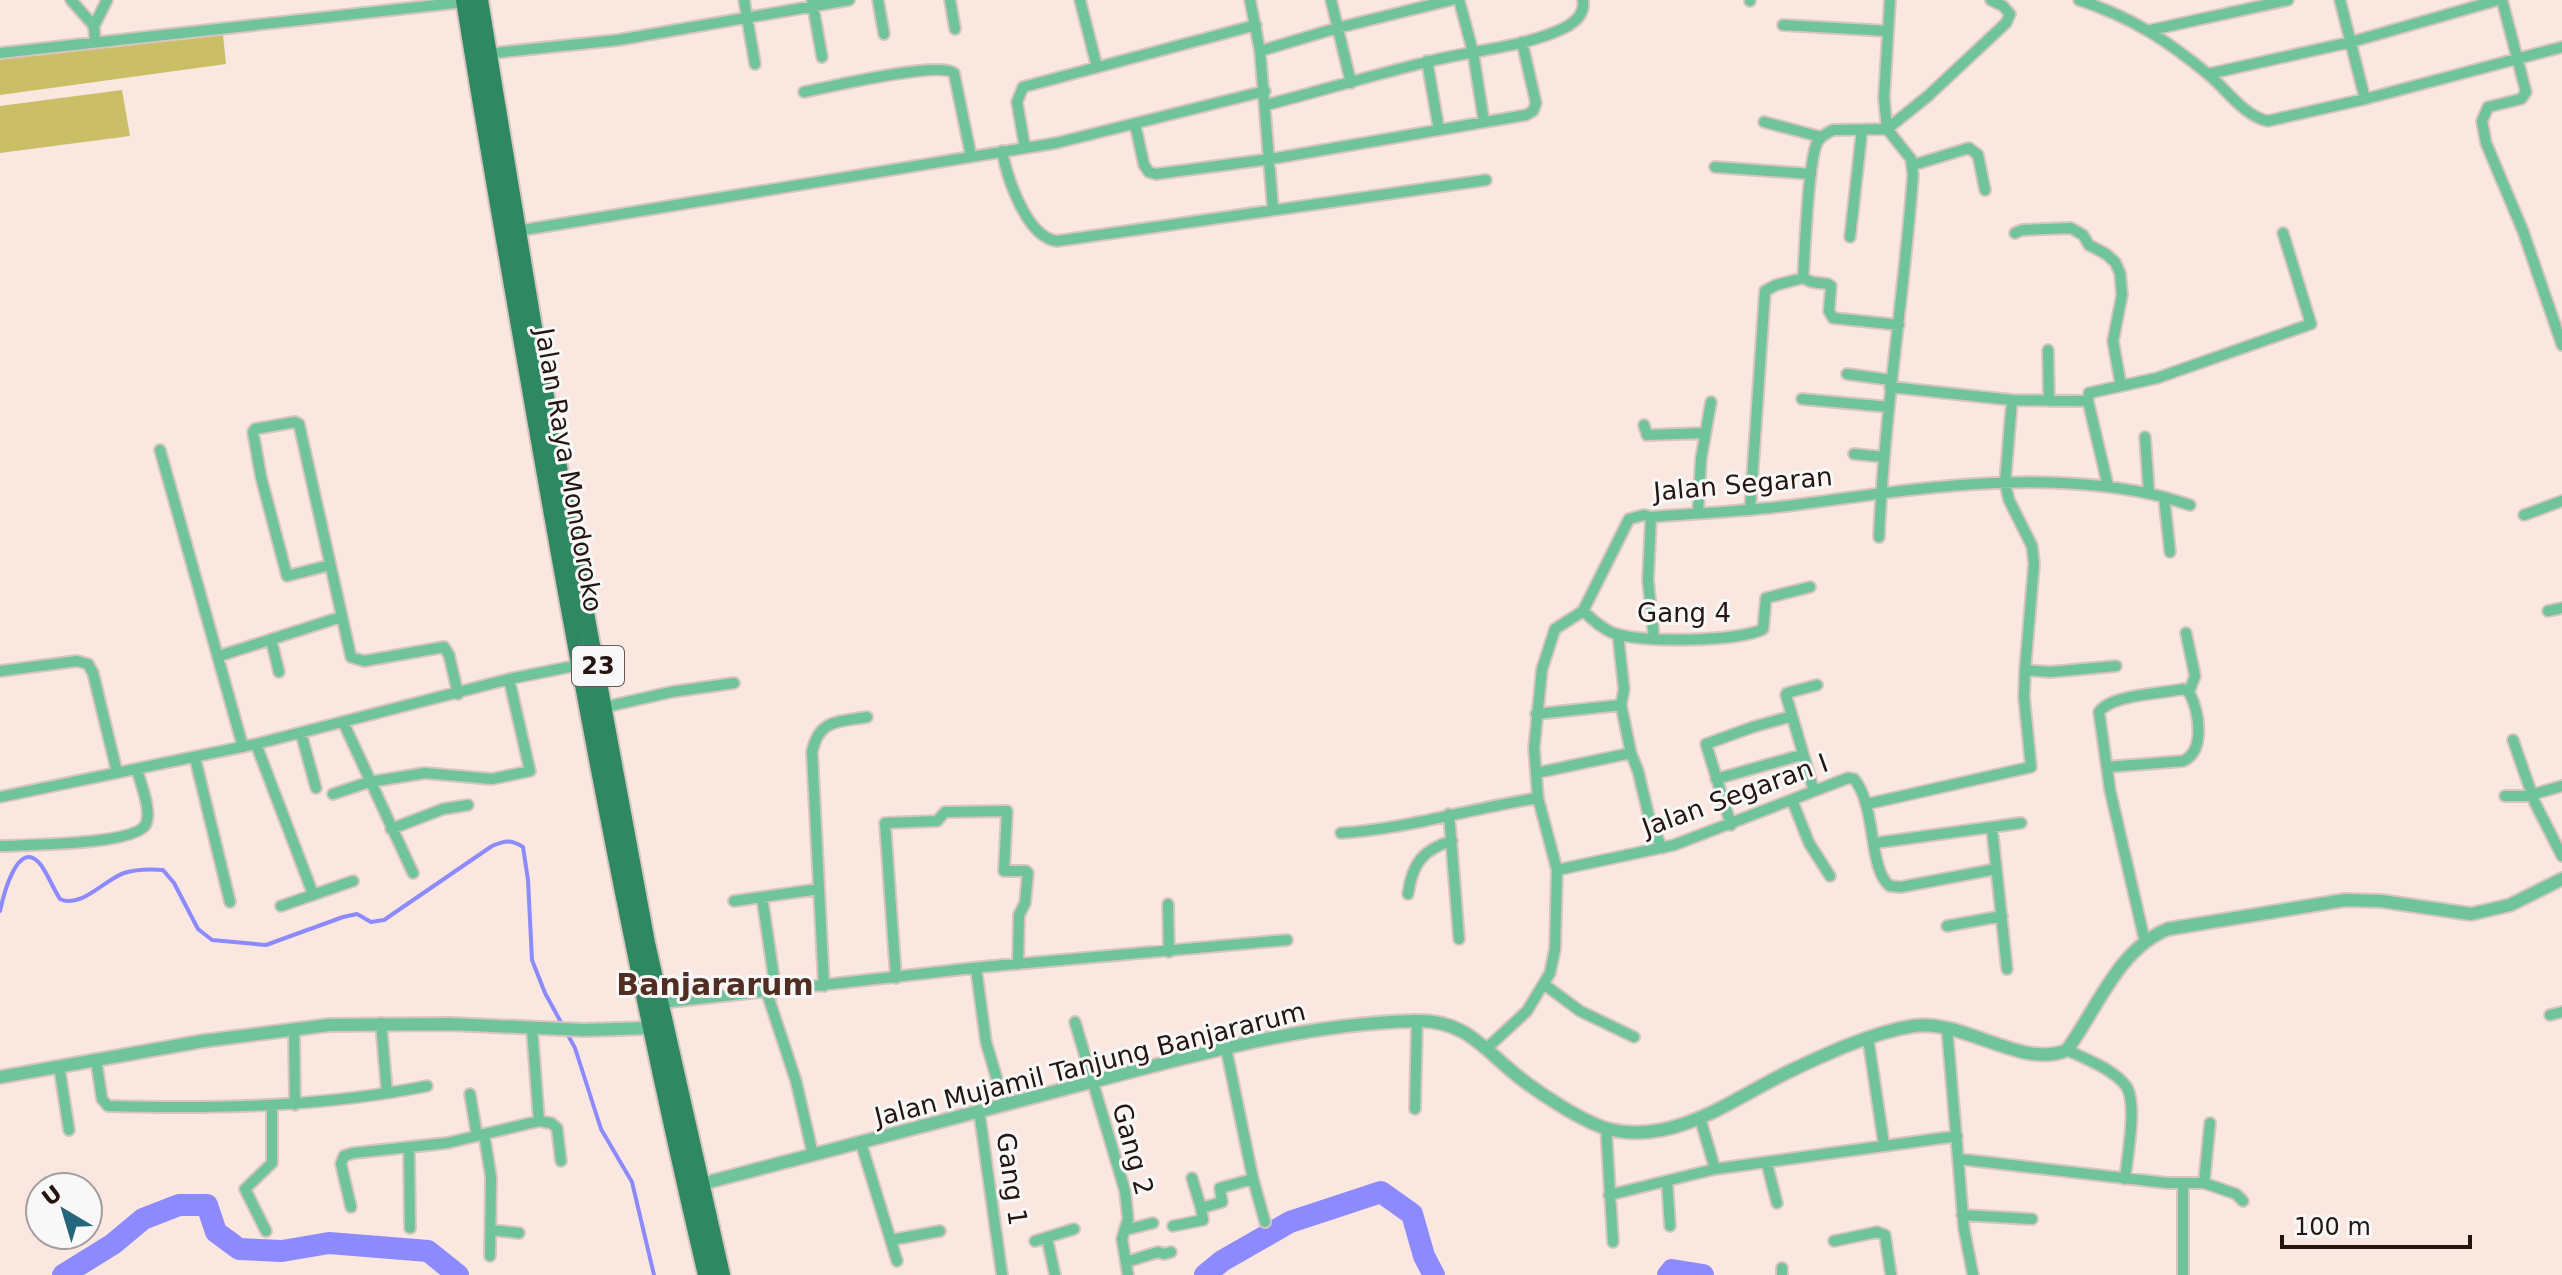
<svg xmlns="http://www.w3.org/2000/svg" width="2562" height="1275" viewBox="0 0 2562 1275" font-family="'DejaVu Sans',sans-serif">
<rect width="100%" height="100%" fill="#f9e7e0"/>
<path fill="#cabe67" d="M223,35L226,64L0,95V59Z
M122,90L130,136L0,153V106Z"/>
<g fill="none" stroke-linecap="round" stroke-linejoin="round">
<path stroke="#8c8afd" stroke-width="4" d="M0,911C3,897 18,835 41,865C48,875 53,888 60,899C81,909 104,880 124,873C137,869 149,869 163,870L174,883L198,929L212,940L266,945L343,917L357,914L371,922L384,920L492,846C505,841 510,839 523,847L528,880L532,960L545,993L575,1048L601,1129L632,1182L654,1275"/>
<path stroke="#8c8afd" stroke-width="22" d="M63,1275L113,1244L143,1219L179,1205H207L216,1232L239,1249L282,1251L329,1243L428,1251L458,1275
M1205,1275L1222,1261L1290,1222L1381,1192L1412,1214L1424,1256L1434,1275
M1668,1275L1672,1270L1703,1275"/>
<g stroke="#d7c5bf" stroke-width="14">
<path id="minor" d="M71,0L94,26
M744,0L755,64
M812,0L822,57
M878,0L884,34
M950,0L955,29
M1080,0L1097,67
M1250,0L1260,51L1273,209
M1331,0L1351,83
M1459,0L1473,52L1484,122
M1750,0V1
M2079,0C2131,17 2167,40 2209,75C2227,90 2244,116 2268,121L2365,99L2562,47
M2340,0L2365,99
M2502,0L2526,92L2521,99L2488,107L2482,121L2486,143L2523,231L2562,345
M1783,25L1888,31
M2151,30L2288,0
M95,42L94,26L107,0
M1260,51L1337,28L1451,0
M0,53L464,2
M483,54L618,40L849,0
M1427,61L1439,130
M2208,74L2351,42L2498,0
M804,92C829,87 938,61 954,73L971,156
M1266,105C1320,91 1373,75 1427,62C1471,50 1523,48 1564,28C1576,22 1585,13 1583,0
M1764,122L1821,137
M1135,124L1144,165L1149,172L1156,174L1270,159L1526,115L1533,111L1536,103L1522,42
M1887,129L1884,98L1890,0
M1025,148L1017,102L1023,87L1256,25
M1002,151C1007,177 1026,237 1057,241L1486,180
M1913,165L1969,148L1978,155L1985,190
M1715,167L1811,174
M517,231L1056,143L1265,91
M2015,233L2022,230L2071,228L2083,235L2089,245L2106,254L2115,262L2120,273L2122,295L2113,341L2121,386
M1850,237L1862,130
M1803,278C1805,253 1808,156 1818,141C1822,135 1827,133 1833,130L1887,129L1928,96L2006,23L2010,14L2003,6L1991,0
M2048,350L2049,401
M1847,374L1891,380
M1890,387L2012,400L2088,401
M1802,399L1889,407
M2012,400L2005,483L2009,500L2032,546L2034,564L2025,670L2050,672L2116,666
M1644,425L1647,435L1705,433
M2145,437L2149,493
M160,450L243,747
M1854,454L1884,457
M2108,486L2088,401L2089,393L2157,378L2311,324L2283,233
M2164,497L2190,505
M1750,510L1765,291L1776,285L1803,278L1812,282L1828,284L1831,286L1829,311L1833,318L1899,325
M1698,513L1701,459L1711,402
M2524,515L2562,501
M1651,517L1648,580L1654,638
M1879,537C1884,416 1904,296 1913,175L1911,159L1887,129
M330,565L287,576L261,477L253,432L255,429L295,422L299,424L351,657L364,661L444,647L449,655L458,694
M1583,611C1593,620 1601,628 1613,633C1640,643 1738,642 1763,629L1766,598L1810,587
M2548,611L2562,608
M2186,633L2195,676L2189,692
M1618,635L1624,689L1621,705
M271,639L279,672
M219,656L341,617
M0,671L77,661L88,664L93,673L117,772
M605,707L671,692L734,683
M1536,714L1621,705L1631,753
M344,724L413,873
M301,733L316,788
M2513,740L2535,803L2562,856
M256,744L313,894
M195,758L230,902
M2107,767L2183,761C2206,751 2199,711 2189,692L2183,689C2161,694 2112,694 2099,712L2110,790L2145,942
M1536,773L1631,753L1638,771L1650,821L1662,848
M1716,779L1798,756
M1814,791L1786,695L1787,693L1817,685
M333,794L369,782L425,773L492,779L530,771L509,679
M2505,796H2527L2562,786
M0,797L256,744L509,679L579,665
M1792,800L1809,843L1830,876
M1867,804L2031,767L2024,697L2025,670
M1449,814L1459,939
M1731,825L1706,744L1753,727L1792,716
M1992,828L2007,969
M391,829L443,809L468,805
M1341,833C1408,829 1472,808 1538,798
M1875,843L2021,823
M0,846C24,845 136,845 146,824C152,809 140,783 137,769
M1557,870L1674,845L1848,778L1854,779C1877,806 1868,870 1890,886L1901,887L1996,869
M1408,894C1412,864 1423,849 1452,841
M762,897L776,992
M734,901L819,889
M1168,904L1169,952
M281,906L353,881
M1947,926L2002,916
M976,968L986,1042L1004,1103
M896,978L885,823L937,821L945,812L1007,811L1004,871H1026L1028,873L1025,903L1019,915L1018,964
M1545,985L1580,1011L1634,1037
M824,986L812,752C819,719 838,722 867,717
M767,993L796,1081L813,1155
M661,1003L982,967L1287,940
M2550,1015L2562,1012
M1075,1022L1125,1191L1128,1219L1122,1239L1128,1275
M381,1023L387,1093
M1947,1028L1964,1229L1973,1275
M294,1029L295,1105
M532,1029L539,1121
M1868,1038L1884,1145
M1226,1048L1253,1179L1265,1222
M1487,1048L1527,1011L1550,973L1555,949L1557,870L1538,798L1534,748L1542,669L1555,629L1583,611L1629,519L1644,515L1651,517C1701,513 1752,511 1802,504C1921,488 2045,468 2164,497L2170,552
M2067,1050C2086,1059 2113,1069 2126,1086C2138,1103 2127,1157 2125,1179
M96,1060L102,1099L108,1106C215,1109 322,1107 427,1086
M59,1066L69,1130
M470,1094L477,1136
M1415,1109L1417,1021
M979,1110L1002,1275
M1700,1118L1715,1169
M1606,1128L1613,1242
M484,1134L491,1177L490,1256
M861,1143L897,1261
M409,1149L410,1228
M1959,1159L2167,1183H2204L2236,1194L2243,1201
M1767,1164L1777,1203
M1192,1178L1201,1208
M1667,1181L1670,1226
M2183,1183V1275
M2204,1183L2210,1123
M1609,1195L1715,1169L1957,1136
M351,1207L341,1164L344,1156L353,1153L447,1143L539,1121L551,1123L557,1128L561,1161
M1962,1215L2032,1219
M1173,1226L1203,1220L1201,1208L1222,1202L1220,1188L1253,1179
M491,1230L519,1233
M1125,1230L1153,1223
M266,1231L245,1189L272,1163V1106
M1047,1238L1055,1275
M891,1240L940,1231
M1035,1241L1074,1229
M1834,1241L1877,1232L1885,1235L1891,1275
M1126,1262L1158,1252L1164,1254L1171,1252
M1782,1268V1275"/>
</g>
<g stroke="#d7c5bf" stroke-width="16">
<path id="tertiary" d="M0,1077L203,1041L329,1025L450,1024L584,1030L649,1028
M701,1184C833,1150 964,1115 1095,1081C1200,1054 1307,1023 1416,1021C1464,1020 1481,1046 1515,1074C1537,1092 1581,1121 1608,1129C1674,1146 1734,1098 1790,1071C1828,1053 1871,1033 1913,1026C1962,1018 2023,1070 2067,1050C2097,1009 2118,949 2168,929L2345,900L2381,901L2471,914L2510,905L2562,879"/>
</g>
<g stroke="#d7c5bf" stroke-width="20">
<path id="trunk" d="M464,0C486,140 511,279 535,418C585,705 639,991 706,1275
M480,0L540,364L647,943L722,1275"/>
</g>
<use href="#minor" stroke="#70c49c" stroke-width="10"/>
<use href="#tertiary" stroke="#70c49c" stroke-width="12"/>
<use href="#trunk" stroke="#2e8862" stroke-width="16"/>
</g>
<g text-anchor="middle" stroke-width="6" stroke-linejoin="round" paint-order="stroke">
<rect fill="#f8f8f8" stroke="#645956" stroke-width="2" x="572" y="646" width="52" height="40" rx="6"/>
<g font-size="24" font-weight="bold" fill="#241510">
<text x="598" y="674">23</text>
</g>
<g font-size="26" fill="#241510" stroke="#f8f8f8">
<text transform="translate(569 470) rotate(80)" y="9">Jalan Raya Mondoroko</text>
<text transform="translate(1743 484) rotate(-5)" y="9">Jalan Segaran</text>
<text x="1684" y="622">Gang 4</text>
<text transform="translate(1735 795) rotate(-20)" y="9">Jalan Segaran I</text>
<text transform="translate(1090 1064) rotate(-14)" y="9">Jalan Mujamil Tanjung Banjararum</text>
<text transform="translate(1133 1149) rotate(75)" y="9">Gang 2</text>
<text transform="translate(1012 1179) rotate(82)" y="9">Gang 1</text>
</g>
<g font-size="30" font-weight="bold" fill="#502f22" stroke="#f8f8f8">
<text x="715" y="995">Banjararum</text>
</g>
</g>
<g transform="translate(64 1211) rotate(322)"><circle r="38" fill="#f8f8f8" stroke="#a39d9b" stroke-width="2"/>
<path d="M0-6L14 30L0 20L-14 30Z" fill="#26667a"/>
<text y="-12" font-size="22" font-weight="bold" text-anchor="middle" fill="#241510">U</text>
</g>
<path d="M2282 1235v12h188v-12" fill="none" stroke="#241510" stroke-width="4"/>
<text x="2294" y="1235" font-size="24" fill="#241510" stroke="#f8f8f8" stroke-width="6" paint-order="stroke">100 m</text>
</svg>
